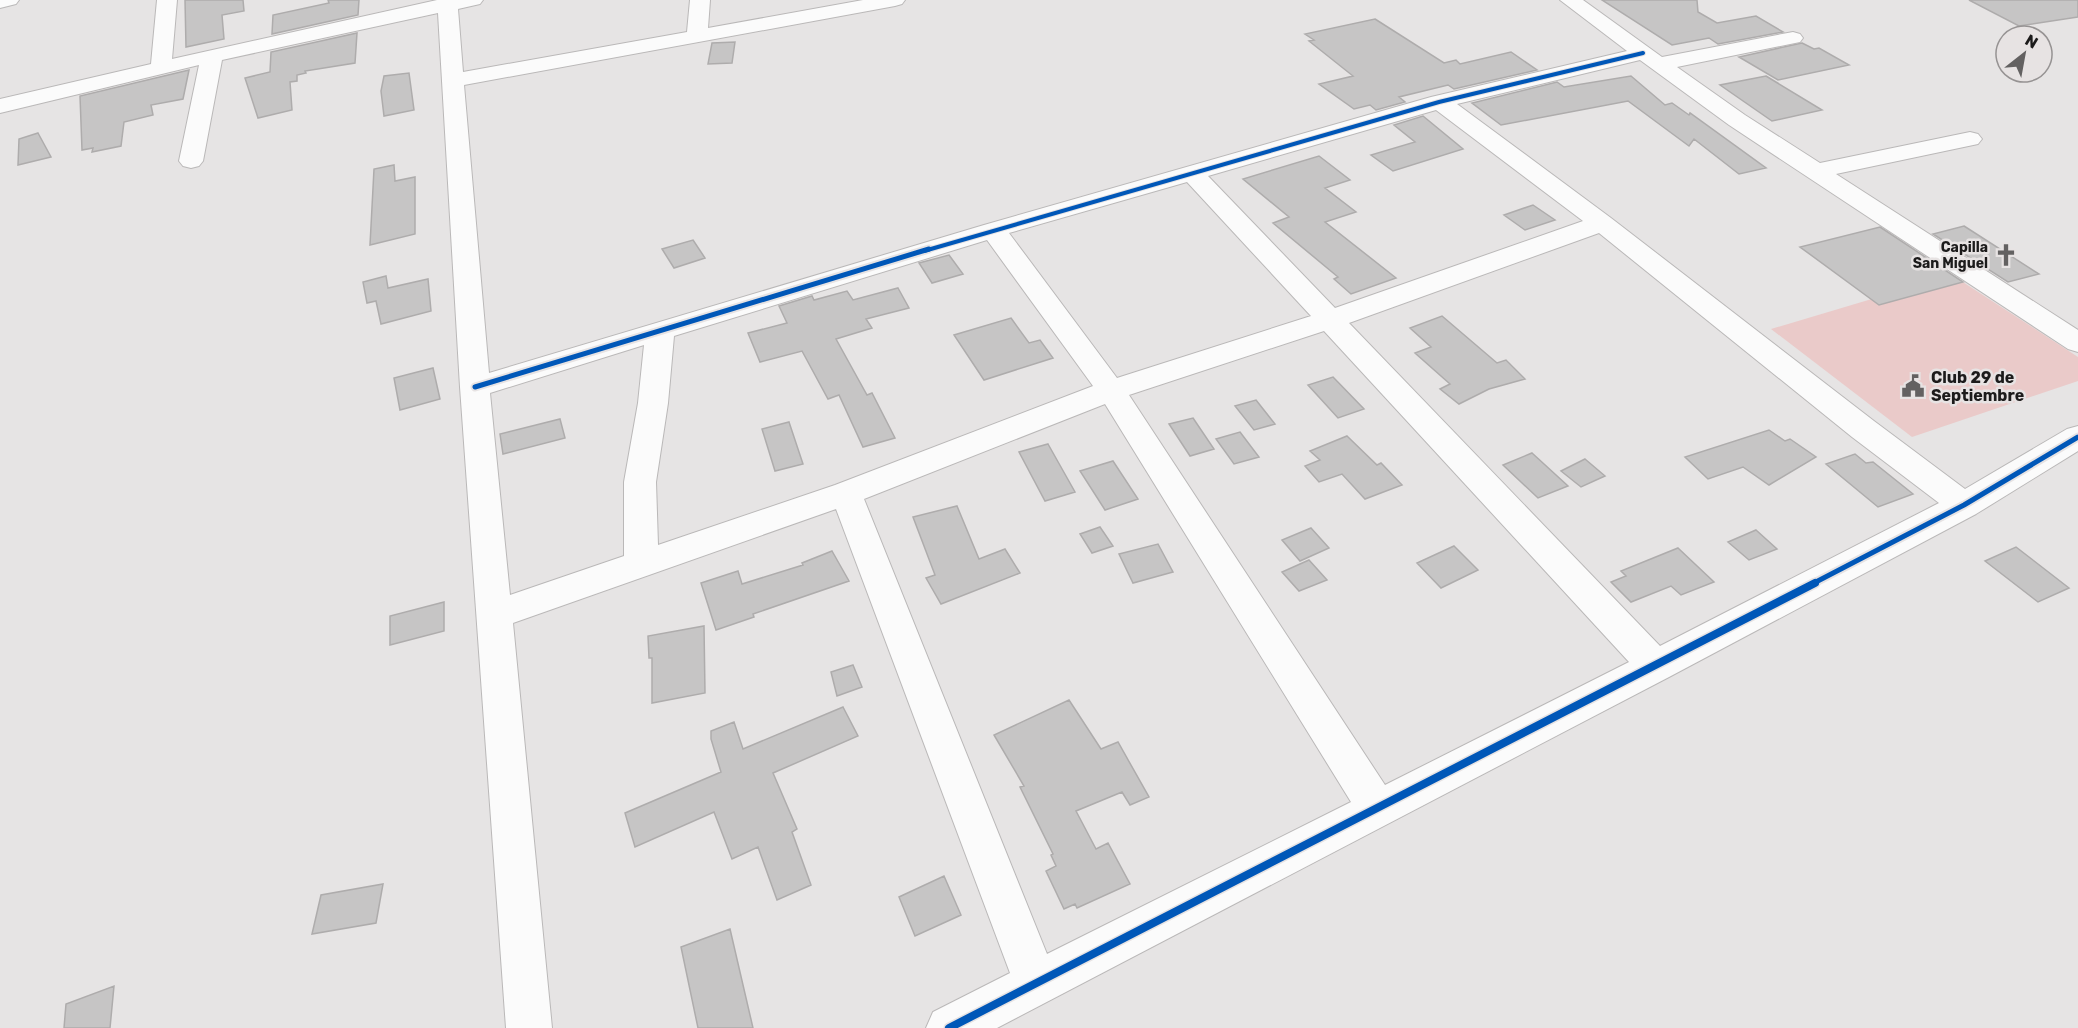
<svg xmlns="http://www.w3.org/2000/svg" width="2078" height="1028" viewBox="0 0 2078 1028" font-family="Rubik,sans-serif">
<rect width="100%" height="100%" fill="#e6e4e4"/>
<path fill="#eacac9" d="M1952,275L2078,357V381L1912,437L1771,329Z"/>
<path fill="#c6c5c5" stroke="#aeacac" stroke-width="1.5" d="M185,0H243L244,11L222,15L224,39L186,47Z
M328,0H359L358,15L272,34L273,15L329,3Z
M1602,0H1697L1698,12L1717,23L1756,16L1783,32L1718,44L1709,38L1672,45Z
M1969,0H2078V17L2019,26Z
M1375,19L1444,63L1456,60L1460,64L1511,52L1537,70L1454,89L1448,85L1399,97L1405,102L1376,110L1370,105L1354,109L1319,84L1353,76L1309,41L1314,40L1305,34Z
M357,33L355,63L305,71L306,73L297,75V81L290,82L292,110L258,118L245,78L270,72L271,52Z
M735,42L732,63L708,64L712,43Z
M1802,43L1814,49L1819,48L1849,65L1778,80L1739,57Z
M189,70L183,99L151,105L153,115L124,122L121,146L92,152L93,148L82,150L80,96Z
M409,73L414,110L384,116L381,91L384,76Z
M1631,76L1665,105L1672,103L1689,115L1690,113L1766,168L1739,174L1694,139L1689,146L1628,101L1501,125L1472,103L1557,82L1564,87Z
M1766,76L1822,110L1772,121L1720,85Z
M1423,116L1463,149L1393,171L1371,155L1415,142L1394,125Z
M38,133L51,157L18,165L19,139Z
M1319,156L1350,180L1325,188L1356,212L1325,222L1396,278L1351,294L1334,279L1338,277L1273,223L1289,217L1243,179Z
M394,165L395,181L415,177V234L370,245L374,169Z
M1533,205L1555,220L1525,230L1504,215Z
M1964,226L2039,274L2008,282L1933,234Z
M1880,227L1963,282L1879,305L1800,247Z
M693,240L705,258L674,268L662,249Z
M949,255L963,274L932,283L919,263Z
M386,276L388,288L428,279L431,311L381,324L376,301L367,303L363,282Z
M898,288L909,308L866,319L872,328L836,339L867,395L872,393L895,438L863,447L839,395L828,399L802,351L760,362L748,333L787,323L779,306L812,296L814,300L847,291L853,300Z
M1442,316L1497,363L1506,360L1525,379L1489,389L1459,404L1440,389L1450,384L1415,353L1431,347L1410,328Z
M1011,318L1029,343L1040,340L1053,358L984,380L954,335Z
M433,368L440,399L400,410L394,378Z
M1333,377L1364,409L1338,418L1308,385Z
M1256,400L1275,424L1254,430L1235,406Z
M1193,418L1214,449L1190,456L1169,424Z
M560,419L565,438L503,454L500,434Z
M789,422L803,464L775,471L762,429Z
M1769,430L1785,441L1790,439L1816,457L1769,485L1743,467L1708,479L1685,457Z
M1240,432L1259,457L1234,464L1216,439Z
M1347,436L1377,465L1381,463L1402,485L1365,499L1342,474L1319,482L1305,466L1320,460L1310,451Z
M1048,444L1075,492L1045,501L1019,452Z
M1532,453L1568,486L1538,498L1503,465Z
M1855,454L1866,463L1873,462L1913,494L1878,507L1826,464Z
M1585,459L1605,476L1581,487L1561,471Z
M1113,461L1138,499L1105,510L1080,471Z
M957,506L979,559L1005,549L1020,573L941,604L926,578L935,575L913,517Z
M1100,527L1113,546L1092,553L1080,534Z
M1311,528L1329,548L1300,561L1282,540Z
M1756,530L1777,549L1749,560L1728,542Z
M1158,544L1173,572L1133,583L1119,554Z
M1454,546L1478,570L1441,588L1417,563Z
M2016,547L2069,588L2038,602L1985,561Z
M1678,548L1714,582L1681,595L1671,586L1631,602L1611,582L1626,576L1621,571Z
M832,551L849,581L753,614L754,617L716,630L701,583L738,571L742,584L803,565L802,563Z
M1309,560L1327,580L1299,591L1282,572Z
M444,602V631L390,645V616Z
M704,626L705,693L652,703V658H649L648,636Z
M853,665L862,687L837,696L831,672Z
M1069,700L1101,749L1118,742L1149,797L1130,805L1122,792L1076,811L1096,849L1108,843L1130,884L1077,908L1075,904L1064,909L1046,871L1056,866L1051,855L1053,854L1020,787L1024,786L994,735Z
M843,707L858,736L773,773L797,829L792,832L811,885L777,900L758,847L732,859L714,812L635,847L625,813L721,772L711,739V731L734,722L743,749Z
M944,876L961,915L915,936L899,897Z
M383,884L376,923L312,934L321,895Z
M730,929L753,1028H698L681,947Z
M114,986L110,1028H64L66,1004Z"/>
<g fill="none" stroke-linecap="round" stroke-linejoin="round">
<g stroke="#bab8b8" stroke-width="2">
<path id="minor" d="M0,0H19L16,4L0,8Z
M157,0H177L172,59L437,0H483L480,4L458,9L463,72L687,32L690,0H710L708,28L863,0H905L902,4L895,6L464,85L489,373L984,225L1431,97L1627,51L1560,0H1583L1662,57L1793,32L1800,34L1803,38L1800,42L1677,67L1745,115L1820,163L1970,132L1978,134L1982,139L1978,144L1836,174L2078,330V352L2068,349L1729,125L1640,60L1457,104L1611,218L1874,421L1965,489L2067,429L2078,426V451L1976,514L1669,677L997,1028H926L933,1012L1010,973L836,509L513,623L552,1028H506L460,387L438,13L222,60L203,161L199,166L191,168L183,166L179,161L199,65L0,113V99L151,64ZM1436,110L1583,221L1335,308L1208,176ZM1187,182L1311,316L1117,378L1009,233ZM1599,233L1852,437L1939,503L1660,646L1349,323ZM987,240L1093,386L835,485L658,545L656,482L668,403L674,336ZM1324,331L1629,662L1385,785L1129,395ZM644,345L638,403L624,482V556L510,595L490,393ZM1105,404L1351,802L1047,954L864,499Z"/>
</g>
<use href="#minor" fill="#fbfbfb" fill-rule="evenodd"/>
<g stroke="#e7e3e3" stroke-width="6">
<path id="cycleway-far2" d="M924,251L1439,102L1643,53"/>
</g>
<g stroke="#e7e3e3" stroke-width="9">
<path id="cycleway-far1" d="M475,387L929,249
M1812,584L1964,505L2078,437"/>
</g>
<g stroke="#e7e3e3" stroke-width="11">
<path id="cycleway" d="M949,1028L1815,583"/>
</g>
<use href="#cycleway-far2" stroke="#0057b8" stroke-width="4"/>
<use href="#cycleway-far1" stroke="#0057b8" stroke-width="5"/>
<use href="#cycleway" stroke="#0057b8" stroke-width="8"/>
</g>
<defs>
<g id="church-bare" transform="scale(1.8)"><path d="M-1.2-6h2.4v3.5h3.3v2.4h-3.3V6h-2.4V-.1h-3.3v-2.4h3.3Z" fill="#636161" stroke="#e7e3e3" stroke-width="2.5" paint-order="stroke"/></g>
<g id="civic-bare" transform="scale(1.8)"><path d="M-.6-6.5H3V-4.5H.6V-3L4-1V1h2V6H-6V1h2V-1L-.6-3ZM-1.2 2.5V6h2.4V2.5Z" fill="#636161" stroke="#e7e3e3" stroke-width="2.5" paint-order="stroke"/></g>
</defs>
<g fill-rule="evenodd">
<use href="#church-bare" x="2006" y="255"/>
<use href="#civic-bare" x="1913" y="386"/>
</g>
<g text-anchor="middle" stroke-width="5" stroke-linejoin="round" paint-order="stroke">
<g font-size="14" font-weight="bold" fill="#1c1b1b" stroke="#e7e3e3" text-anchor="end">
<text x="1988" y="252">Capilla<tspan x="1988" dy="16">San Miguel</tspan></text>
</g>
<g font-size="16" font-weight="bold" fill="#1c1b1b" stroke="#e7e3e3" text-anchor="start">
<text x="1931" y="383">Club 29 de<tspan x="1931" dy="18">Septiembre</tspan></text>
</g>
</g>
<g transform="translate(2024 54) rotate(31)"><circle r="28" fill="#e7e3e3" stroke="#969393" stroke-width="1.5"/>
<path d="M0-4.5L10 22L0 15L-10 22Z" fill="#636161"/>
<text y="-9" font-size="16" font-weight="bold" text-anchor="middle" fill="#1c1b1b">N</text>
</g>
</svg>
